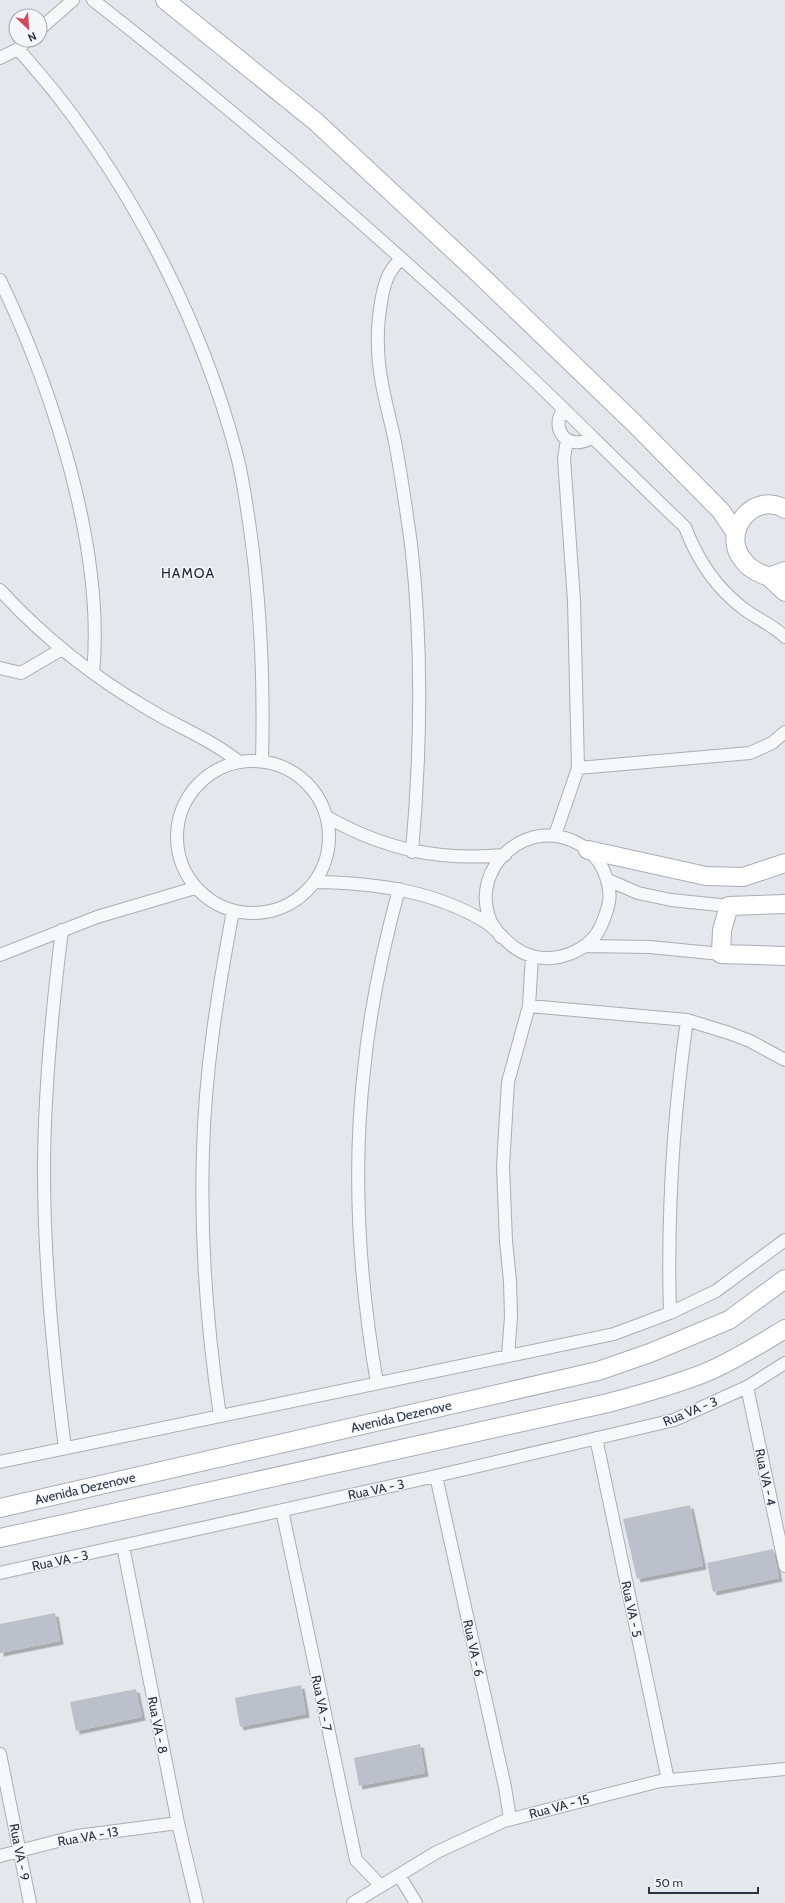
<svg xmlns="http://www.w3.org/2000/svg" width="785" height="1903" viewBox="0 0 785 1903" font-family="Cabin,sans-serif">
<defs>
<filter id="shadow"><feDropShadow dx="3.5" dy="3.5" stdDeviation="0" flood-color="#0004"/></filter>
</defs>
<rect width="100%" height="100%" fill="#e4e7ec"/>
<path fill="#bbc0ca" filter="url(#shadow)" d="M690,1505L703,1566L637,1579L623,1519Z
M773,1549L779,1578L713,1592L707,1563Z
M55,1613L60,1641L0,1653V1624Z
M301,1685L306,1714L240,1727L235,1698Z
M136,1689L142,1717L76,1731L70,1702Z
M420,1744L425,1773L359,1786L354,1758Z"/>
<g fill="none" stroke-linecap="round" stroke-linejoin="round">
<g stroke="#a9aeb7" stroke-width="14">
<path id="street" d="M93,0C240,115 382,238 519,366C575,419 629,474 685,527C697,559 716,588 744,609C757,619 773,625 785,637
M40,29L73,0
M18,49C32,65 47,82 60,99C139,201 203,328 236,452C243,477 246,503 250,529C261,606 264,683 262,761
M0,58L18,49L27,40
M401,259C397,263 393,267 391,271C381,285 377,327 378,345C378,376 387,406 394,437C401,472 406,508 411,544C423,647 421,749 412,852
M0,280C53,390 105,550 93,673
M564,409C548,430 570,453 592,437
M0,590C43,637 95,678 150,710C180,728 212,740 239,762
M0,668L21,673L62,649
M177 837a76 76 0 1 1 152 0a76 76 0 1 1-152 0Z
M578,768L750,753L772,743L785,732
M327,817C386,850 439,861 505,855V854
M555,835L578,768L574,601L564,458L567,440
M608,880L638,893L671,900L729,906
M315,882C374,883 432,890 484,921C501,931 509,950 532,956C557,963 590,951 601,926C611,903 613,893 603,869C598,859 590,851 581,845C530,813 467,867 491,922C494,927 498,932 501,937
M62,930C52,1010 44,1090 44,1171C44,1264 53,1356 65,1448
M585,946L650,947L721,954
M0,955L97,917L195,888
M529,1006L687,1020L729,1033L750,1041L785,1060
M670,1313C667,1214 673,1118 687,1020
M508,1356L511,1317L510,1281L506,1241L503,1166L508,1082L529,1006L532,956
M377,1383C359,1279 352,1175 364,1070C370,1008 383,948 399,889
M747,1387L785,1566
M220,1416C207,1328 200,1240 203,1151C205,1070 218,991 233,911
M596,1438L668,1780
M0,1462L614,1334L670,1313L716,1291L785,1240
M436,1476L505,1787L510,1819
M282,1510L356,1860L381,1886
M123,1546L178,1823L197,1903
M0,1573L436,1476L674,1420L747,1387L785,1363
M0,1754L30,1903
M0,1856L77,1836L178,1823
M399,1875L416,1903
M353,1903L437,1852L504,1821L660,1781L785,1769"/>
</g>
<g stroke="#a9aeb7" stroke-width="20">
<path id="secondary" d="M165,0L315,121L476,271L634,423L721,511L735,532
M785,509C753,490 720,533 743,560C749,569 759,573 769,577L785,571
M769,577L785,592
M588,850L706,876L743,877L785,863
M785,904L729,906L722,930L721,954L785,956
M0,1508L598,1371L650,1353L729,1320L785,1279
M0,1538L608,1403C642,1394 675,1385 707,1372C735,1360 760,1344 785,1329"/>
</g>
<use href="#street" stroke="#f7f8fa" stroke-width="12"/>
<use href="#secondary" stroke="#fff" stroke-width="18"/>
</g>
<g text-anchor="middle" stroke-width="3" stroke-linejoin="round" paint-order="stroke">
<g font-size="13" fill="#2b3445" stroke="#f4f6f9">
<text transform="translate(690 1411) rotate(-22)" y="5">Rua VA - 3</text>
<text transform="translate(401 1416) rotate(-13)" y="5">Avenida Dezenove</text>
<text transform="translate(766 1477) rotate(78)" y="5">Rua VA - 4</text>
<text transform="translate(85 1488) rotate(-13)" y="5">Avenida Dezenove</text>
<text transform="translate(376 1489) rotate(-12)" y="5">Rua VA - 3</text>
<text transform="translate(60 1560) rotate(-12)" y="5">Rua VA - 3</text>
<text transform="translate(632 1609) rotate(78)" y="5">Rua VA - 5</text>
<text transform="translate(474 1648) rotate(78)" y="5">Rua VA - 6</text>
<text transform="translate(322 1703) rotate(78)" y="5">Rua VA - 7</text>
<text transform="translate(158 1725) rotate(79)" y="5">Rua VA - 8</text>
<text transform="translate(559 1806) rotate(-15)" y="5">Rua VA - 15</text>
<text transform="translate(88 1836) rotate(-10)" y="5">Rua VA - 13</text>
<text transform="translate(20 1852) rotate(79)" y="5">Rua VA - 9</text>
</g>
<g font-size="14" letter-spacing="1" fill="#1d2536" stroke="#f4f6f9">
<text x="188" y="578">HAMOA</text>
</g>
</g>
<g transform="translate(28 28) rotate(155)"><circle r="19" fill="#f4f6f9" stroke="#a4a8b1"/>
<path d="M0-3L7 15L0 10L-7 15Z" fill="#d1495b"/>
<text y="-6" font-size="11" font-weight="bold" text-anchor="middle" fill="#2b3445">N</text>
</g>
<path d="M649 1887v6h109v-6" fill="none" stroke="#2b3445" stroke-width="2"/>
<text x="655" y="1887" font-size="12" fill="#2b3445" stroke="#f4f6f9" stroke-width="3" paint-order="stroke">50 m</text>
</svg>
